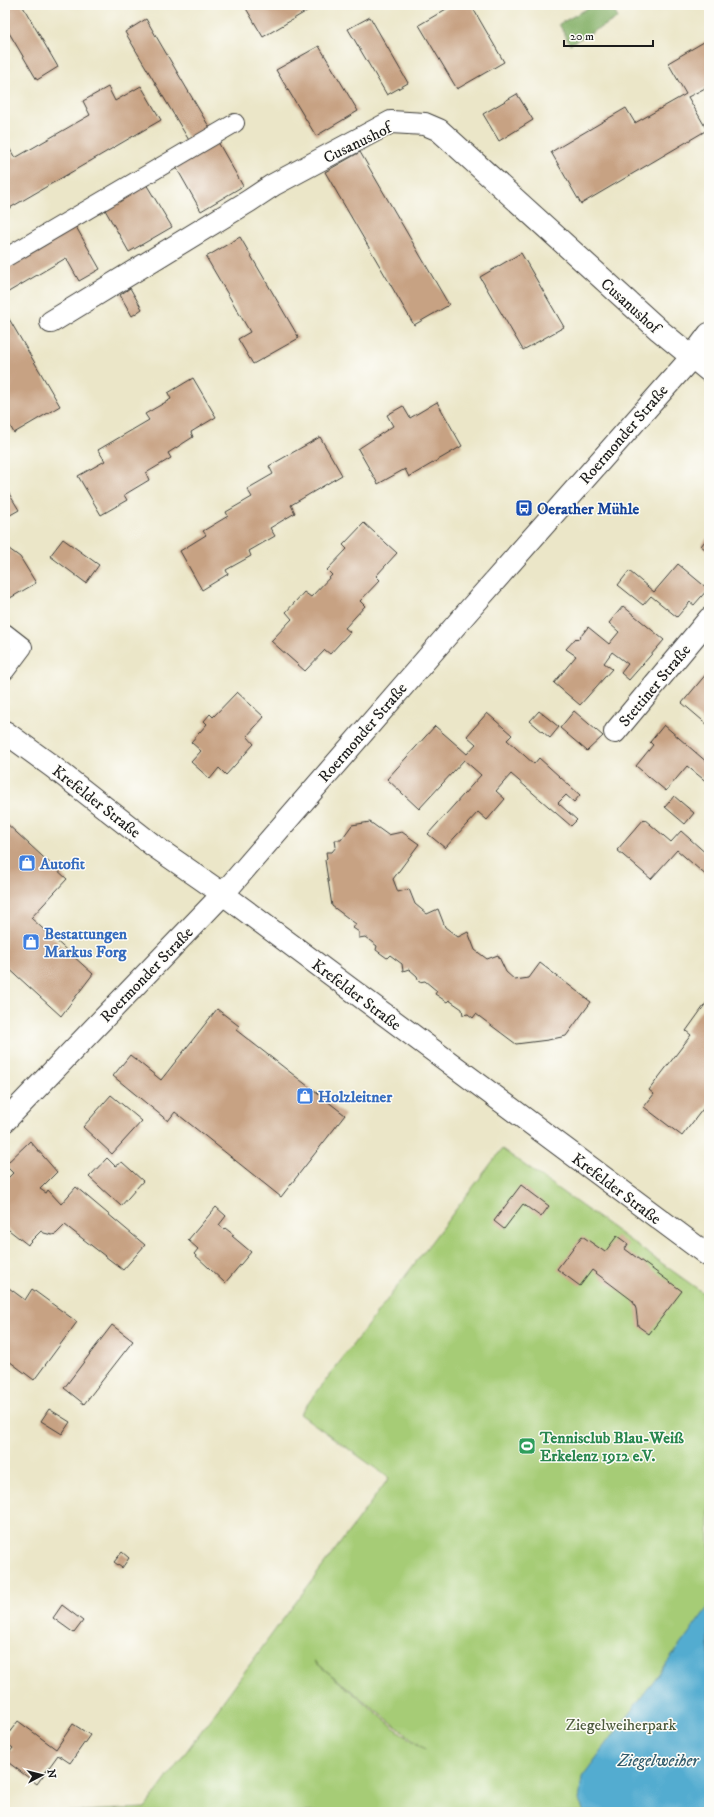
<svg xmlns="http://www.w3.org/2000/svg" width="714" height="1817" viewBox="0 0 714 1817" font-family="'IM FELL DW Pica',serif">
<rect width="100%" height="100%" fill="#fdfcf7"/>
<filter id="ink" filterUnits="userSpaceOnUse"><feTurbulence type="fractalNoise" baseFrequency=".025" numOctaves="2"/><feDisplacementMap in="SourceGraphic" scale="8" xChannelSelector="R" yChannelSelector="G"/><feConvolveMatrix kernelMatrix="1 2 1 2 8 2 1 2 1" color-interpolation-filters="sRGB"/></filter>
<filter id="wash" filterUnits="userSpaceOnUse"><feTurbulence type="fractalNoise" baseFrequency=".012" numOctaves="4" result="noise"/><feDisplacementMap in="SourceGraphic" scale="16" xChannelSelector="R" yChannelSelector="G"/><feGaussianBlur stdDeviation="0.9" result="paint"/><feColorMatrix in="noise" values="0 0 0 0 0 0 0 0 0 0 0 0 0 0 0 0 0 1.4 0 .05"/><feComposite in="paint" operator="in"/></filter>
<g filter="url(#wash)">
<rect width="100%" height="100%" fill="#ebe6c8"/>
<path fill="#a6cc76" stroke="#617449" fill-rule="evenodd" d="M502,1149L709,1297V1812H60L145,1808L275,1630L389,1478L300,1414ZM314,1661L426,1750L401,1733Z"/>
<path fill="#84b067" stroke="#506642" d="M594,5H611L618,18L570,44L559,24Z"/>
<path fill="#52acd0" stroke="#376476" d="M709,1606V1812H584L579,1801L582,1777Z"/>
<g id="blocks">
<path fill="#c7a283" d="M5,5H22L58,67L37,80L5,26Z
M244,5H317L263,37Z
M453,5H471L504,62L457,89L419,25Z
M370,17L408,83L387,95L348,29Z
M146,19L211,130L190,142L125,32Z
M709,39V86L688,97L707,130L581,204L551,152L626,108L635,123L686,94L668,63Z
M319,46L358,111L316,136L276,70Z
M141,86L161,120L8,209L5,203V146L7,144L15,158L90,115L83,101L108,87L115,101Z
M517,94L533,120L499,141L483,114Z
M218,142L243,186L201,211L176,167Z
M360,152L449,305L414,325L325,172Z
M146,184L172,227L129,252L104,208Z
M75,225L100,269L79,281L66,258L5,294V265Z
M240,237L299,338L253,364L238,339L250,332L206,257Z
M521,253L564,327L523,350L480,277Z
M130,288L142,309L132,316L120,295Z
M5,312L60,406L14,433L5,417Z
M193,378L216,417L191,432L193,437L168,453L171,458L146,473L149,480L124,495L127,500L101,515L78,476L105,461L98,450L149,420L145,414L171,399L168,393Z
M437,402L462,446L409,477L405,469L378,484L358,449L393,426L387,415L403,406L410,418Z
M320,437L342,475L291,505L295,513L270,528L275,536L249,551L251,556L226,570L228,574L202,590L180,551L206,535L203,531L228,516L226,512L252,497L247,489L273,474L269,466Z
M5,487L19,510L5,518Z
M364,523L397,553L376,576L380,580L360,601L365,606L345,628L350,632L330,654L325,650L305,671L271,641L292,619L286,612L304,592L311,597L332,575L327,570L347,549L343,545Z
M709,536V552L701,546Z
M63,539L99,565L86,583L50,556Z
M5,546L20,557L36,583L5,601Z
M678,564L708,589L694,605L690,602L677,617L651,596L643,605L618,585L629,571L654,592Z
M623,606L664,640L629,680L621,673L628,664L612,652L604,663L612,669L580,705L554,683L576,656L566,649L576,638L578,640L588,627L609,644L619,632L609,623Z
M707,673L709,674V726L682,703Z
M237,692L264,717L247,736L254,744L226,775L219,768L210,779L191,762L201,751L191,742L207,724L204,721L210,714L213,717Z
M539,711L559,727L550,738L530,721Z
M574,711L603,736L587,751L560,728Z
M487,713L512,735L507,740L534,764L539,758L580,795L574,802L566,795L558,803L577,820L571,826L511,774L496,791L505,799L487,820L478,812L445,848L428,834L481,775L464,760L419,809L387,779L435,726L467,754L476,744L467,736Z
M664,725L709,764L708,783L687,766L666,791L636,766L653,745L650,742Z
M674,796L694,813L685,824L665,807Z
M644,819L671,842L681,831L709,856V878L677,850L651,879L617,850Z
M5,822L67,879L31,918L93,974L61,1016L5,965Z
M370,822L388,835L402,832L419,844L393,879L398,892L409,889L415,904L427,914L438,909L445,927L458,937L468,932L475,950L487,959L498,955L506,972L515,980L529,978L540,963L591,1002L566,1036L548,1040L516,1044L476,1014L473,1018L468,1014L463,1015L462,1009L449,1000L447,1002L435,994L437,991L425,981L419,982L417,976L409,969L403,971L402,964L390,955L387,958L376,950L377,946L365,937L359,938V932L353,928L356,924L332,906L325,860L327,858L326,852H332L336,847L335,840H341L352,825Z
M709,999V1101L682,1136L644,1107L654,1094L649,1090L691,1035L686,1031Z
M217,1009L239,1026L236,1030L345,1115L281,1197L175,1112L168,1121L113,1076L130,1055L161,1080Z
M111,1095L142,1121L112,1154L83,1127Z
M30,1141L57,1172L40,1189L46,1193L48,1190L61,1204L76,1187L145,1245L123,1270L65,1225L56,1234L52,1235L44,1233L41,1231L29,1243L28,1245L5,1227V1181L13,1173L5,1165Z
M107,1158L115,1166L122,1162L143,1181L121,1206L89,1177Z
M521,1185L549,1206L541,1217L523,1204L504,1229L494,1221Z
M216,1207L226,1216L219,1225L224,1229L225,1228L234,1235L232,1236L251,1252L225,1283L194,1254L198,1249L188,1240Z
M582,1236L605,1252L617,1236L628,1244L625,1249L682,1291L649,1334L638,1326L636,1309L633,1301L592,1270L580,1286L557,1269Z
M5,1285L25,1300L32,1289L77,1322L34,1380L5,1358Z
M112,1325L133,1341L84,1404L64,1388Z
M49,1409L70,1422L62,1434L41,1421Z
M122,1552L129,1558L122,1568L114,1562Z
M62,1605L83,1621L74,1633L53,1618Z
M18,1721L56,1749L73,1724L90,1735L70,1763L58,1755L37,1784L9,1763L5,1768V1758L13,1748L5,1742V1738Z"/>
</g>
</g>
<g filter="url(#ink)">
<use href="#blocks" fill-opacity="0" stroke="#3b3a36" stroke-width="1"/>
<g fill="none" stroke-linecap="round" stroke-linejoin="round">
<g stroke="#3b3a36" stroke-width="20">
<path id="service" d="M5,258L235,123
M5,633L23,647L5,671"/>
</g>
<g stroke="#3b3a36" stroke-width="24">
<path id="minor" d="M51,322L249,201L273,185L391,122L425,124L439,130L659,330L709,371
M615,732L709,619"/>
</g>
<g stroke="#3b3a36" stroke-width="24">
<path id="tertiary" d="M5,1121L223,894L709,1256"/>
</g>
<g stroke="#3b3a36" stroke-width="24">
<path id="secondary" d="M5,732L53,767L154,846L223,894L469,610L692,357L709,334"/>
</g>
<use href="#service" stroke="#fff" stroke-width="18"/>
<use href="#minor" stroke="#fff" stroke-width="22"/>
<use href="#tertiary" stroke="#fff" stroke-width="22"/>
<use href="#secondary" stroke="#fff" stroke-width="22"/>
</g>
</g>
<defs>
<g id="bus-square" transform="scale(0.9)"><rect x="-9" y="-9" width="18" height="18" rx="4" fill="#1a4fb4" stroke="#fdfcf7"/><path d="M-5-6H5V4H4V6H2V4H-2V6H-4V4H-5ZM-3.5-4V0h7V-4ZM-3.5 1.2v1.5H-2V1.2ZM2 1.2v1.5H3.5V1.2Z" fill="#fff"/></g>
<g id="shop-square" transform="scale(0.9)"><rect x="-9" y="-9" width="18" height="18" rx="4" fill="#3f7fe0" stroke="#fdfcf7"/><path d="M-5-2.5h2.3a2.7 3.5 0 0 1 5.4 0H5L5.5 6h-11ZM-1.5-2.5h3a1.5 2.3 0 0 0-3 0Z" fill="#fff"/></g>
<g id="stadium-square" transform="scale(0.9)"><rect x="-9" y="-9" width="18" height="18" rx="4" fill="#2e9e5b" stroke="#fdfcf7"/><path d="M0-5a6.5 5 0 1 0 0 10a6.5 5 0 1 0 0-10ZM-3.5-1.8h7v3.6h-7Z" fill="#fff"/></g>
</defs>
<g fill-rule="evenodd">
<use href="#bus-square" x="524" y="508"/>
<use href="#shop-square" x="27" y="863"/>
<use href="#shop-square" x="31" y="942"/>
<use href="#shop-square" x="305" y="1096"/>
<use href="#stadium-square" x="527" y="1446"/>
</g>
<g text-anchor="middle" stroke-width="3" stroke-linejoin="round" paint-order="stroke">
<g font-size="16" fill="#1c1c1c" stroke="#fdfcf7">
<text transform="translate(357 142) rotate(-26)" y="6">Cusanushof</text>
<text transform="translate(631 305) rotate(42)" y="6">Cusanushof</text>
<text transform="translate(623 434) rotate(-49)" y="6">Roermonder Straße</text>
<text transform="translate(654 685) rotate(-50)" y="6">Stettiner Straße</text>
<text transform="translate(362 732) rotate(-49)" y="6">Roermonder Straße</text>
<text transform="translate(97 801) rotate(38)" y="6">Krefelder Straße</text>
<text transform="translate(146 974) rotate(-46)" y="6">Roermonder Straße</text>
<text transform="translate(357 994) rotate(37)" y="6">Krefelder Straße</text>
<text transform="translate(617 1188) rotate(37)" y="6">Krefelder Straße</text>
</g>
<g font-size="16" font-weight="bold" fill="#164399" stroke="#fdfcf7" text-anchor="start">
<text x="537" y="514">Oerather Mühle</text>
</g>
<g font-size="16" font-weight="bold" fill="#366cbe" stroke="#fdfcf7" text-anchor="start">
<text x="40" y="869">Autofit</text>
<text x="44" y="939">Bestattungen<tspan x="44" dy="18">Markus Forg</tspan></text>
<text x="318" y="1102">Holzleitner</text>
</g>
<g font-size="16" font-weight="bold" fill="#27864d" stroke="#fdfcf7" text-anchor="start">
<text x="540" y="1443">Tennisclub Blau-Weiß<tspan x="540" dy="18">Erkelenz 1912 e.V.</tspan></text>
</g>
<g font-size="16" fill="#4c5a3c" stroke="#fdfcf7">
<text x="621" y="1730">Ziegelweiherpark</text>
</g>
<g font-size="17" font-style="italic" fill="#345d6d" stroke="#fdfcf7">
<text x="658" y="1766">Ziegelweiher</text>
</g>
</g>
<rect width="714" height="1817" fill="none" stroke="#fdfcf7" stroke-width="20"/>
<g transform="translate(42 1775) rotate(83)" stroke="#fdfcf7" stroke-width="3" paint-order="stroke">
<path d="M0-3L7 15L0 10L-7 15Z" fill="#1c1c1c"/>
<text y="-6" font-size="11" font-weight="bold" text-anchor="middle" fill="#1c1c1c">N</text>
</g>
<path d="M564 40v6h89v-6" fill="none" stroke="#1c1c1c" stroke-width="2"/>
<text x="570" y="40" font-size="12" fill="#1c1c1c" stroke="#fdfcf7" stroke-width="3" paint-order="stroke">20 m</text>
</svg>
